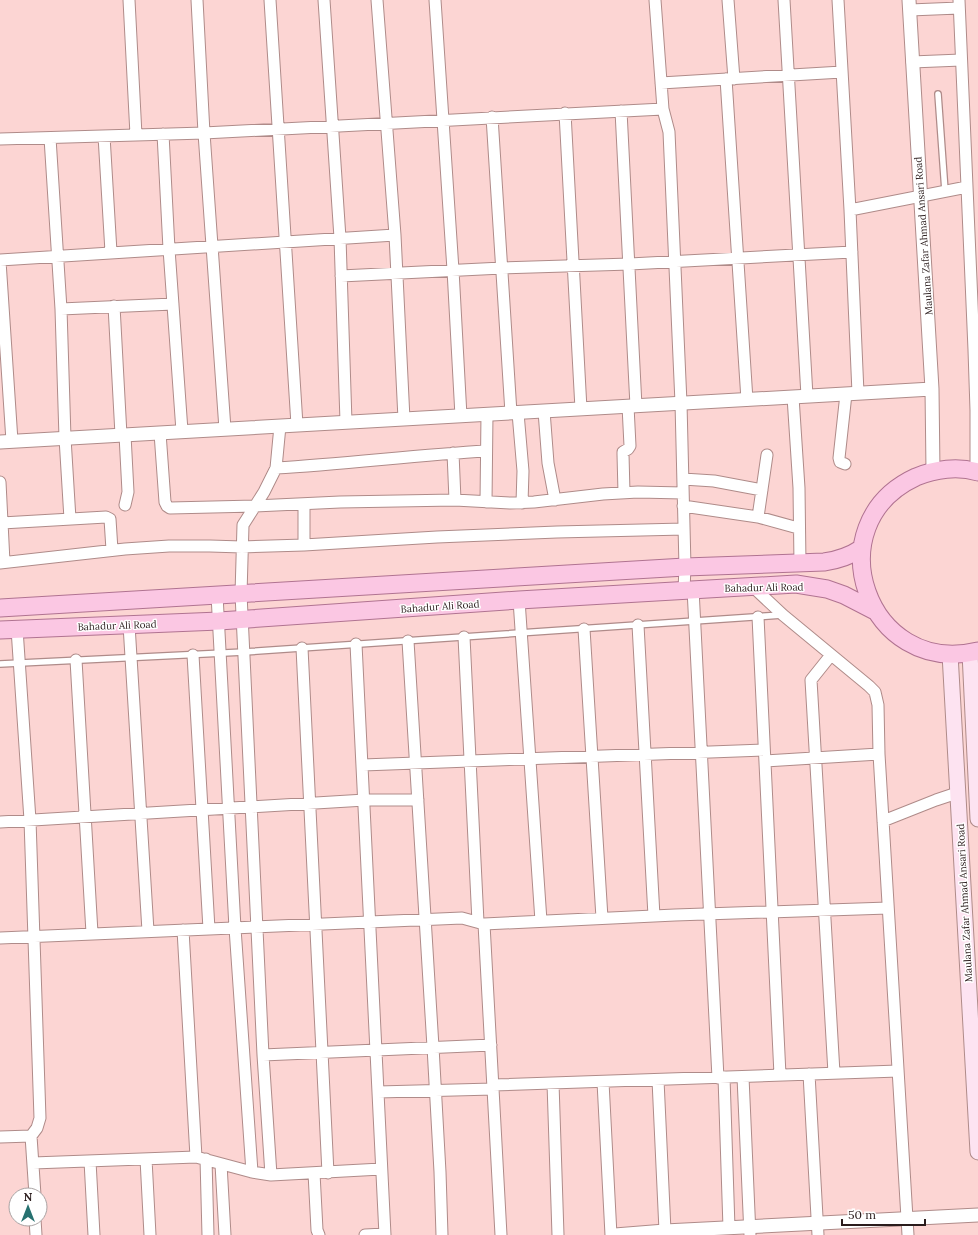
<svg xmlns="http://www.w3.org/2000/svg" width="978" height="1235" viewBox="0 0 978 1235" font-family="Lora,serif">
<rect width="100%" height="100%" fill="#fcd5d3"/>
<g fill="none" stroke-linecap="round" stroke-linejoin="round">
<g stroke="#af8b89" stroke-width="8">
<path id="service" d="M938,94L945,191
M0,664L244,652L782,615"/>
</g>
<g stroke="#af8b89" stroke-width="13">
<path id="minor" d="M129,0L136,135
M197,0L204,133L225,429
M270,0L297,425
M324,0L340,238L346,422
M377,0L395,235L404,419
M435,0L453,270L461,416
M655,0L663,109L669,132L681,403L685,567L684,590
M728,0L734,79
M784,0L807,396
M838,0L850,210L858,393
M959,0L974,350L976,410V471
M910,10L959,8
M912,62L961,60
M726,79L747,400
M661,83L842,72
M621,111L636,406
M565,113L581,409
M492,117L511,413
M163,134L169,249L182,431
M104,136L111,252
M50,138L61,309L65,438L70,519
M0,139L204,133L663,109
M850,210L967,187
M0,260L395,235
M0,261L12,441
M341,276L502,268L630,264L852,252
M114,306L121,435
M61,309L173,304
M793,397L799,488L800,564
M544,411L548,463L555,500
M518,413L523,471L522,503
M160,433L165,502L167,506L170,508L255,506L340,502L455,500L510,503L534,502L603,494L638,492L683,493
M125,435L128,492L125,505
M453,453L455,500
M845,464L840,462L839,458L846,394
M276,468C346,464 416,455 486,451
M683,479L714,481L762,490
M0,482L4,562
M624,493L623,454V452L628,449L630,446L628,406
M486,502L487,414
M304,504V545
M683,506L758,517L798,528
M758,517L767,455
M2,523L106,517L110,519L112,550
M0,563L125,549L169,546H210L242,547L304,545L437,537L557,532L684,529
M752,586L783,615L869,686L875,692L878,705L879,754L908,1235
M693,589L718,1078
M217,595L235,928L252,1172
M519,600L541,921
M758,617L780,1075
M129,625L148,931
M638,625L654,916
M17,629L30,820L40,1118L37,1128L31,1136L35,1195
M584,629L602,918
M464,637L478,922
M408,641L433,1047L440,1172L442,1235
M356,644L385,1235
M302,648L328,1173
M193,655L209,929
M831,655L811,680L834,1073
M76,660L92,933
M765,761L879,754
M363,765L764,750
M883,821L936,800L957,793
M0,822L365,800H418
M484,924L501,1235
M183,930L196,1157
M0,938L462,918L484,924L675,915L888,908
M263,1055L491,1045
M809,1074L818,1235
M724,1077L729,1228
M743,1077L750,1235
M658,1080L665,1231
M603,1082L611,1235
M553,1083L558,1235
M493,1085L898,1071
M378,1092L493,1089
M0,1137L31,1136
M146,1159L150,1235
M206,1159L208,1235
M90,1161L94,1235
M33,1163L196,1157L252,1172L271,1175L381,1169
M221,1164L225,1235
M314,1173L317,1230L319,1235
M271,1175L263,1055L241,594L243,525L264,492L276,468L280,426
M35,1219L36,1235
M365,1235L385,1234"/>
</g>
<g stroke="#af8b89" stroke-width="15">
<path id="tertiary" d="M909,0L932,389L933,471
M0,442L932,389
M615,1235L665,1231L978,1215"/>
</g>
<g stroke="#af8b89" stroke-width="17">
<path id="secondary" d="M970,653L978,819
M950,654L978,1152"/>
</g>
<g stroke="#b07391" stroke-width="19">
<path id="primary" d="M978,472C958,466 935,469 916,477C814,524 867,678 978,651
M0,608L685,567L824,562C839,560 850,556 862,548
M0,630L219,621L519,600L796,584L827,589L844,595L875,611"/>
</g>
<use href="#service" stroke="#fff" stroke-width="5.5"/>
<use href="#minor" stroke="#fff" stroke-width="11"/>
<use href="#tertiary" stroke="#fff" stroke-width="13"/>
<use href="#secondary" stroke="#fde3f1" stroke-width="15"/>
<use href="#primary" stroke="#fbc7e3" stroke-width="17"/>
</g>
<g text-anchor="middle" stroke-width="3" stroke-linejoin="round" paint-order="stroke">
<g font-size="10" fill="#2a1c1c" stroke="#fff">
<text transform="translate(923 236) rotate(-94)" y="4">Maulana Zafar Ahmad Ansari Road</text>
<text transform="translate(764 587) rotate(-1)" y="4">Bahadur Ali Road</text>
<text transform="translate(440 606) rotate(-4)" y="4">Bahadur Ali Road</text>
<text transform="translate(117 625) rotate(-2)" y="4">Bahadur Ali Road</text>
<text transform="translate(964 903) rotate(-93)" y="4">Maulana Zafar Ahmad Ansari Road</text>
</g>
</g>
<g transform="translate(28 1207)"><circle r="19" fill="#ffffff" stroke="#aaa4a4"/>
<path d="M0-3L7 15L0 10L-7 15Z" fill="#267170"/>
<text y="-6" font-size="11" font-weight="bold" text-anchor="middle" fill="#2a1c1c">N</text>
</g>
<path d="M842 1219v6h83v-6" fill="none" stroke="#2a1c1c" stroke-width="2"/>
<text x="848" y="1219" font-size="12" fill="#2a1c1c" stroke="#ffffff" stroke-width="3" paint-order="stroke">50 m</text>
</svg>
